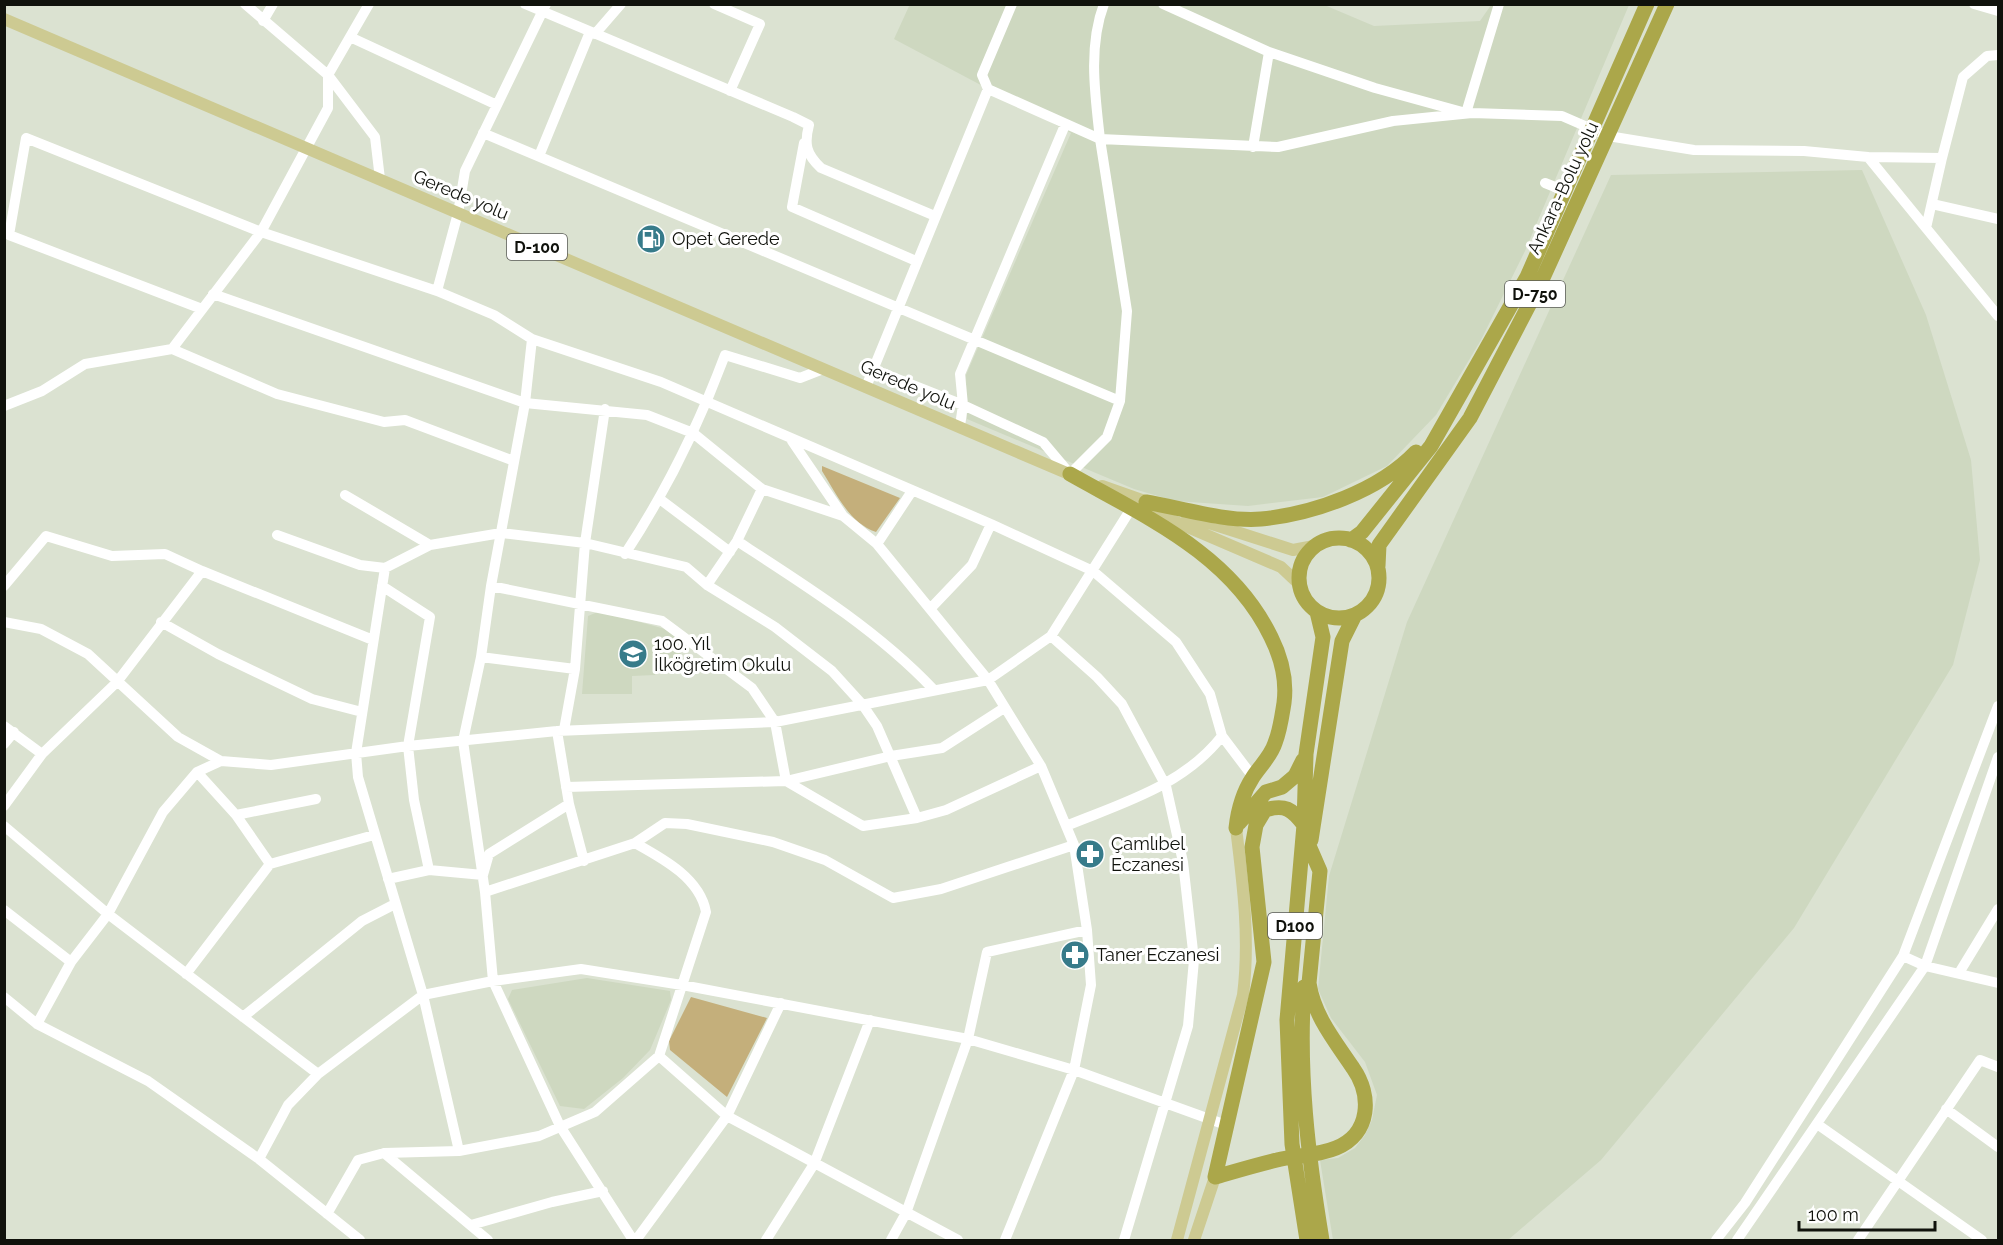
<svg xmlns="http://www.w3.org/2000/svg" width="2003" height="1245" viewBox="0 0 2003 1245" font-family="Raleway,sans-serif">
<rect width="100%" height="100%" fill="#dbe2d1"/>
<path fill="#ced8c0" d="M910,4H1322L1374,26L1480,21L1491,5H1629L1525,251L1481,340L1436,415L1387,466L1323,497L1248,506L1175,501L1134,489L967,419L966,375L1071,133L894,39Z
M1862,170L1926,315L1971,460L1980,560L1953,665L1794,928L1601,1160L1508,1240H1333L1320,1160L1338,1158L1355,1148L1365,1135L1372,1120L1377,1095L1365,1062L1331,1018L1318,989L1329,876L1407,622L1611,175Z
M600,611L665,629L683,641L678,667L657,666L655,675L632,676V694H582L588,616Z
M587,978L670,991L671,1000L650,1050L623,1078L584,1109L560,1106L508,999L512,990Z"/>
<path fill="#c4af7b" d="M822,466L900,498L876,532C849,523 836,493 822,471Z
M691,997L767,1018L727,1097L670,1050L669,1041Z"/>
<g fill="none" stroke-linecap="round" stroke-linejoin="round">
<path stroke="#fff" stroke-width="10" d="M245,4L328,75L375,137L380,179
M369,4L328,75V108L261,232L172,349L277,394L384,422L405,420L514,461
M525,4L793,117L809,125C804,144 806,154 821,168L935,216
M546,4L465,171L458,213L437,291L494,315L532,339L525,403L491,586L481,657L463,741L485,892L493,981L560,1126L633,1240
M714,4L760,24L730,91
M1163,4L1269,52L1375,88L1466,113L1499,4
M1974,4L1998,11
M263,21L273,4
M595,34L621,4
M350,37L497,105
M988,89L1100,139C1095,95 1088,46 1104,4
M483,133L1120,401
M804,143L792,207L916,261
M1253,147L1269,52
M539,156L590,32
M1868,157L1942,158L1963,77L1987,56L1998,55
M1545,183L1565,191
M1932,204L1998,219
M1926,228L1942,158
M213,294L525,403L647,415L693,433L762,489L843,516L877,544L988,680L1041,766L1074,845L1087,930L1091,985L1074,1070L1005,1240
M202,309L9,235L26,138L261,232L437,291
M532,339L661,382L991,524L1093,571L1176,642L1210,694L1222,736L1253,777
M872,369L963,405L1043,442L1070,474L1107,437L1120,401L1127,311L1100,139L1278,147L1393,121L1472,113L1562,116L1608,136L1694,150L1804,151L1868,157L1998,316
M866,387L988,89L982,75L1012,4
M4,406L42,391L85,364L172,349
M960,426L963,405L960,374L1065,125
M792,441L843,516
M345,495L430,545
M661,500L730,552
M277,535L360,565L385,568
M737,541C805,585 877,630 933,689
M877,544L912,491
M625,554C667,490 698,427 725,355L800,378L823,369
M707,585L737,541L762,489
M4,586L46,536L112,556L165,554L202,571
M382,586L430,617L408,746L414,800L429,870
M491,586L662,621L752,688L775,722L786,781L863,826L917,818L946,810L1041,766
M930,609L972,565L991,524
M4,622L41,629L88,654L178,737L221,761L271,765L408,746L557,731L775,722L988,680L1051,636L1134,504
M161,622L218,654L312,699L362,712
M1051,636L1097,677L1122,704L1166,786L1183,862L1194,960L1188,1026L1124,1240
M481,657L575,669
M4,726L42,754
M564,730L575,669L585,543L605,409
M557,731L569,804L584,861
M4,744L14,732
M197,772L236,815L270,864
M566,787L786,781L891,756L942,748L1004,708
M4,806L42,754L117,682L202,571L373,640
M236,815L316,799
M4,826L108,914L318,1074
M1066,826C1122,803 1183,786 1222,736
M388,879L429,870L483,875L489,854L569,804
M485,892L635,843L665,823L687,824L773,842L825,860L893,898L941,889L1074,845
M4,910L71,962
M1903,956L1925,966L1998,983
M1959,973L1998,909
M186,974L270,864L374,835
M4,997L37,1024L148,1081L259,1159L360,1240
M243,1017L362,921L395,904
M37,1024L71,962L108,914L163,812L197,772L221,761
M659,1056L727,1116L958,1240
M1946,1109L1998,1147
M1817,1124L1982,1240
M459,1151L423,995L358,777L356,753L385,568L430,545L501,533L585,543L686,567L707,585L775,627L832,671L862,704L877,726L917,818
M384,1153L488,1240
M259,1159L288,1105L318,1074L423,995L493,981L581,969L682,985L968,1039L1074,1070L1226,1125
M327,1214L358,1160L384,1153L459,1151L539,1136L595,1112L659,1056L706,912C700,878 662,858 635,843
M471,1225L552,1202L603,1191
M636,1240L727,1116L781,1003
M766,1240L814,1164L870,1020
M891,1240L906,1213L968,1039L987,952L1087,930
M1716,1240L1745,1203L1903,956L1998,706
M1737,1240L1925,966L1998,757
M1858,1240L1980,1060L1998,1067"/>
<path stroke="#cdca92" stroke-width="12" d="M4,19L1076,477
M1102,486L1153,504
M1141,507L1281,567L1299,584
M1187,516L1293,550L1314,546
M1177,1240L1243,995C1250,939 1243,884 1236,828
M1194,1240L1215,1177"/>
<path stroke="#aba74a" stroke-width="15" d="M1070,474C1146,517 1231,554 1271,637C1281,657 1287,680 1284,703C1282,715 1280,731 1275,743C1271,756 1260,766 1253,777C1243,792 1238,810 1236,828
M1146,502C1181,508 1226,522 1261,519C1313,514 1379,491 1416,452
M1299 578a40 40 0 1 1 80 0a40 40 0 1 1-80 0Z
M1351,540L1362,532L1431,446L1527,277L1647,4
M1378,566L1379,545L1470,418L1542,280L1667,4
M1239,823L1266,792L1282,787L1295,776L1303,760
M1304,825C1292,809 1285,804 1265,810L1256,825L1252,847L1264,962L1215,1177C1236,1171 1256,1165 1277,1160C1296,1155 1317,1156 1336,1148C1371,1134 1372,1095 1353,1068C1335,1041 1314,1016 1309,983L1320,871L1310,848
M1311,840L1342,641L1355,615
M1304,987C1298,1072 1308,1156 1322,1240
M1307,1240L1292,1144L1287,1020L1304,825L1306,754L1323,637L1317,612"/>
</g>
<defs>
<g id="fuel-disc" transform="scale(1.5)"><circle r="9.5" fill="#377b8a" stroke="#fff"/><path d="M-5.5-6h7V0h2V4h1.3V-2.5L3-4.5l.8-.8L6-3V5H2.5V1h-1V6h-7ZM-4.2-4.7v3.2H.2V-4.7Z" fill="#fff"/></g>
<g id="school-disc" transform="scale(1.5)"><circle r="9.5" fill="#377b8a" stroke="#fff"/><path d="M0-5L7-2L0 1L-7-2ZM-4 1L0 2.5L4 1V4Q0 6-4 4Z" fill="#fff"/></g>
<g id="pharmacy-disc" transform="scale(1.5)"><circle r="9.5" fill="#377b8a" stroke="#fff"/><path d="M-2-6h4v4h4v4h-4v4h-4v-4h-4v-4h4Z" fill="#fff"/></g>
</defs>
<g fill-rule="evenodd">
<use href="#fuel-disc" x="651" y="239"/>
<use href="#school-disc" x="633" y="654"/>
<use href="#pharmacy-disc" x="1090" y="854"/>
<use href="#pharmacy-disc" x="1075" y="955"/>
</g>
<g text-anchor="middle" stroke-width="6" stroke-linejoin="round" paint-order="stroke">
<g fill="#fff" stroke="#585955" stroke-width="1.5">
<rect x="507" y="234" width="60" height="26" rx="4.5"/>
<rect x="1505" y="281" width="60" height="26" rx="4.5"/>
<rect x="1268" y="913" width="54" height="26" rx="4.5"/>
</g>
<g font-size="16" font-weight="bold" fill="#10120c">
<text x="537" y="253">D-100</text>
<text x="1535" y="300">D-750</text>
<text x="1295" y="932">D100</text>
</g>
<g font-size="18" fill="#10120c" stroke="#fff">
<text transform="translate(1563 188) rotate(-65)" y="6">Ankara-Bolu yolu</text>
<text transform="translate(461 195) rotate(23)" y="6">Gerede yolu</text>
<text transform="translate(908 385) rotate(23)" y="6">Gerede yolu</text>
</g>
<g font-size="18" fill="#10120c" stroke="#fff" text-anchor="start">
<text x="672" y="245">Opet Gerede</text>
<text x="654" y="650">100. Yıl<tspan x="654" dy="21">İlköğretim Okulu</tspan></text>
<text x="1111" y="850">Çamlıbel<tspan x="1111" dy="21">Eczanesi</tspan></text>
<text x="1096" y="961">Taner Eczanesi</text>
</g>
</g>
<rect width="2003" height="1245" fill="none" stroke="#10120c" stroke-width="12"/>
<path d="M1799 1221v9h136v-9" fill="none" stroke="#10120c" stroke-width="3"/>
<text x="1808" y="1221" font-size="18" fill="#10120c" stroke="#ffffff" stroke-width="4.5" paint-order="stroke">100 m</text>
</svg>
